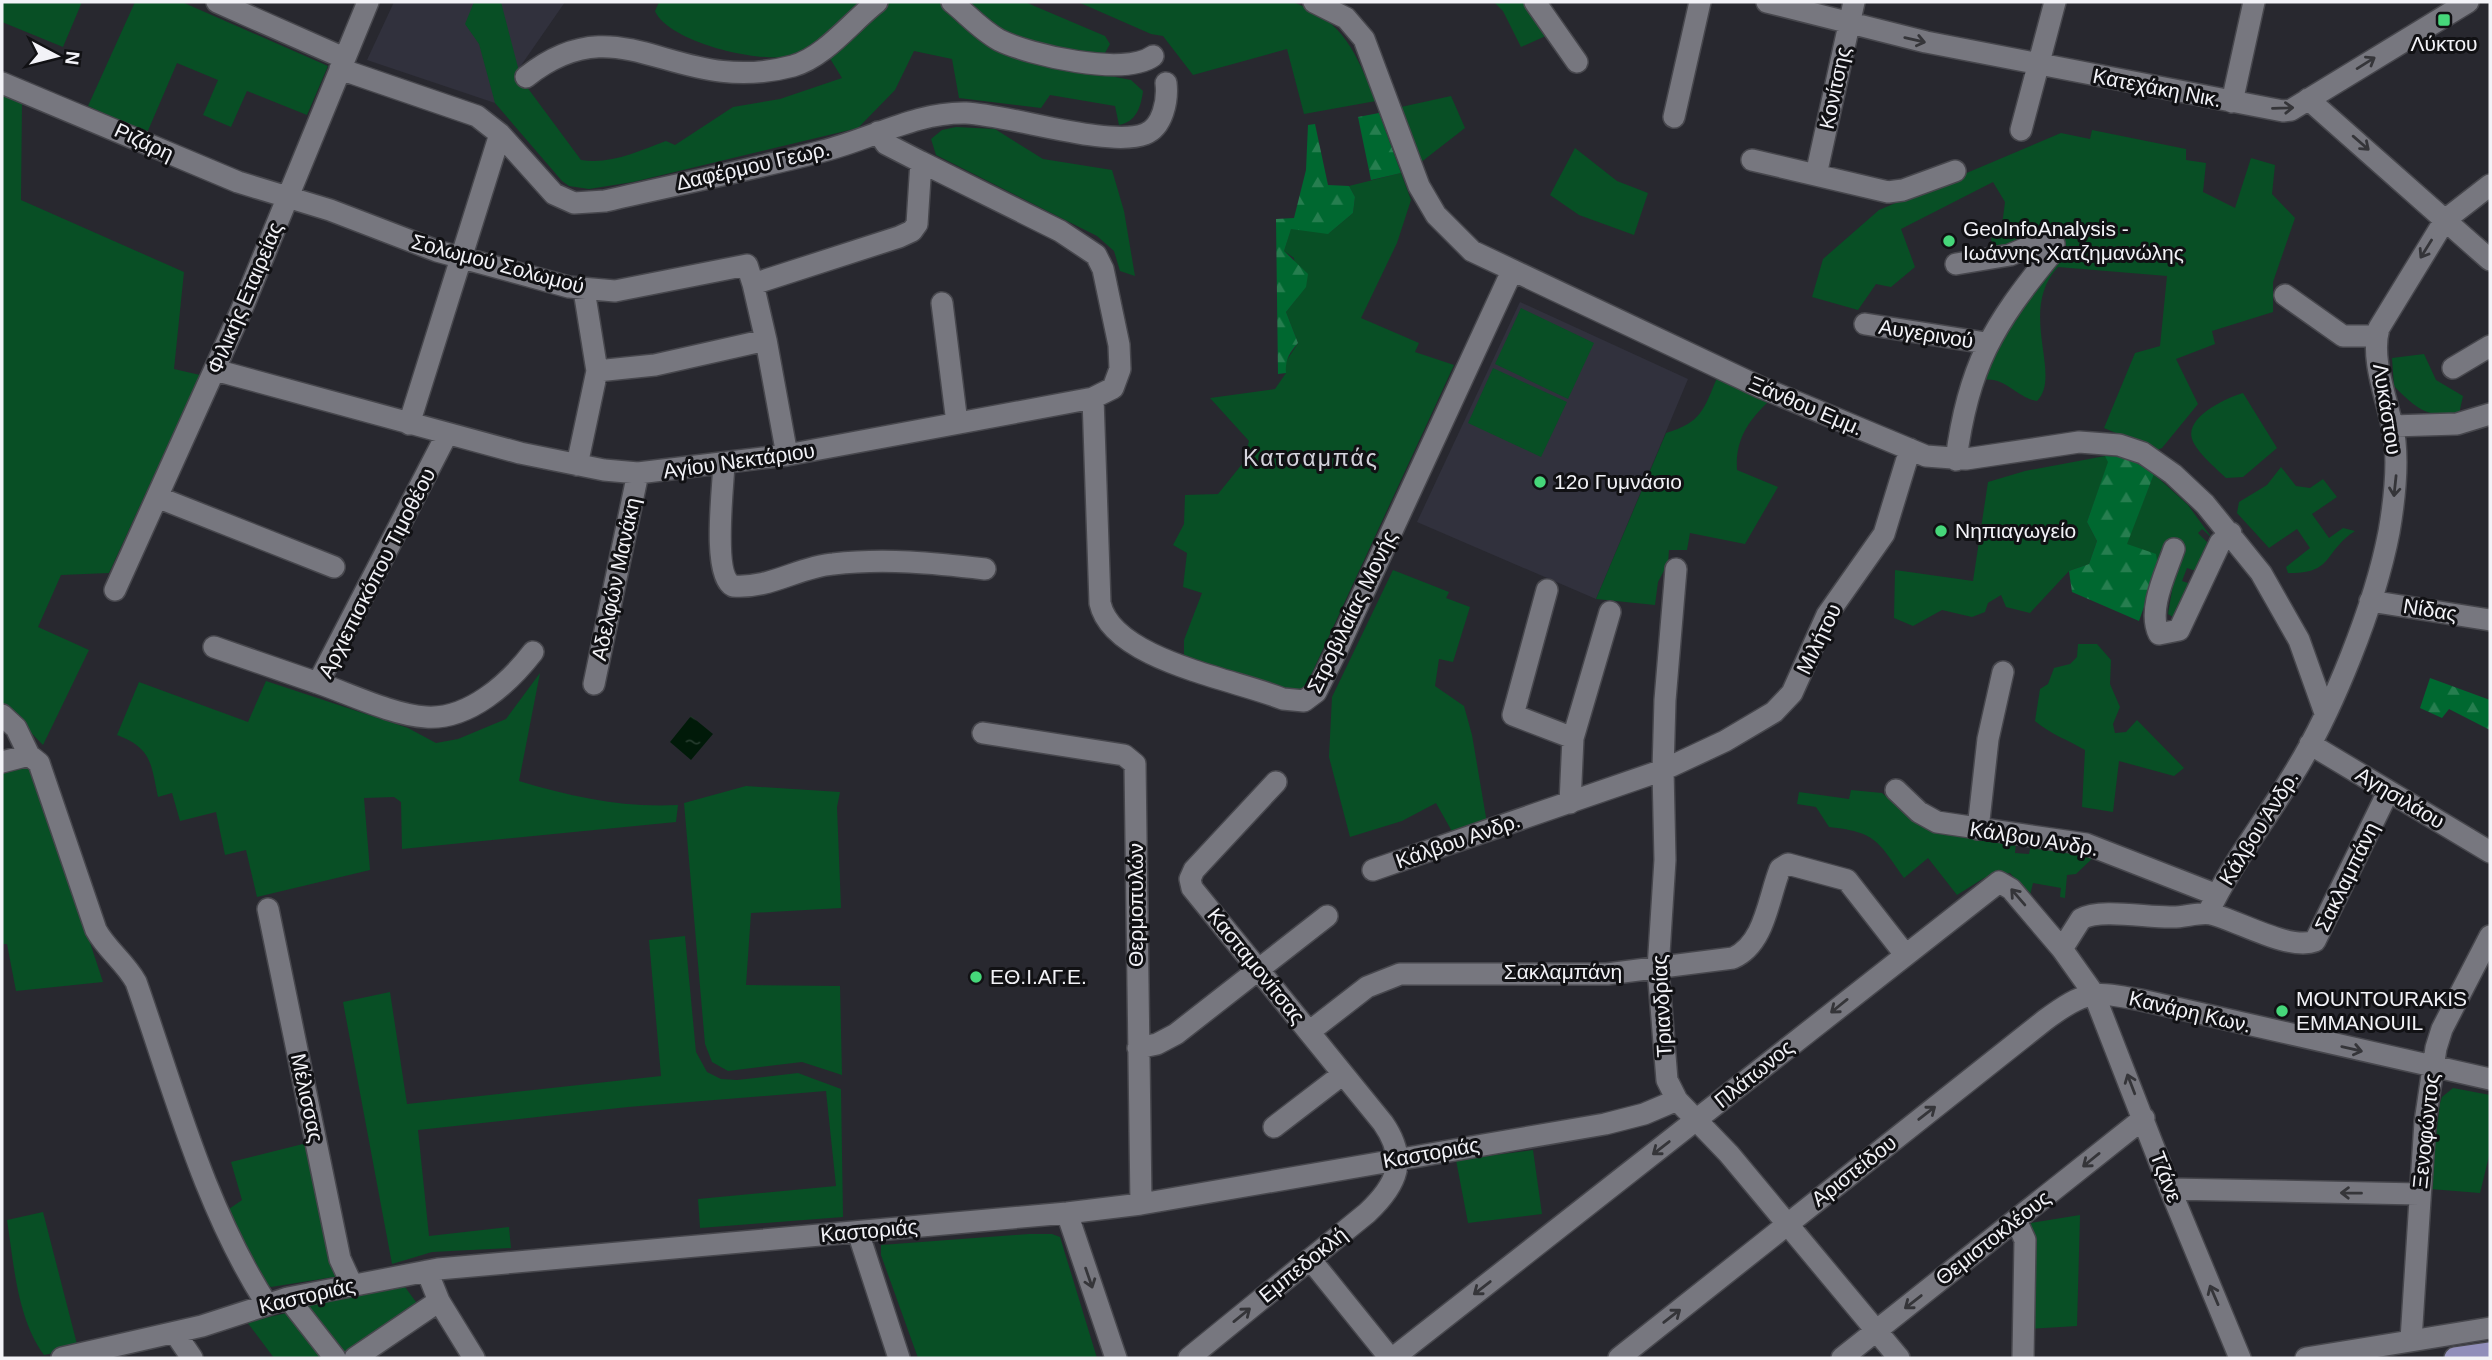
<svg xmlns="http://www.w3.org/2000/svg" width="2492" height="1360" viewBox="0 0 2492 1360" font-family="Arial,sans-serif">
<defs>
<pattern id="forest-firs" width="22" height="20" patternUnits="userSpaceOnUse" patternTransform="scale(1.75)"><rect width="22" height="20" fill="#006830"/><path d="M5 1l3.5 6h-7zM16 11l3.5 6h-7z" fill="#267e4f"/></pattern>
<pattern id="water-ripples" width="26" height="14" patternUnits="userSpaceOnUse" patternTransform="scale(1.75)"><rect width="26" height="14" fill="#011a09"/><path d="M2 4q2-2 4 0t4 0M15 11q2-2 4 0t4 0" fill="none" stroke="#263c2e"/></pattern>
</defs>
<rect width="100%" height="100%" fill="#28282f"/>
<path fill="#31313d" d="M394,2H565L495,103L367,60Z
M1520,302L1688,379L1596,599L1417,522Z"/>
<path fill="#084f25" d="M2,2H82L63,47L2,22Z
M135,2H182L328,66L307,115L247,91L231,127L203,115L218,80L177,63L147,133L88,106Z
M474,2H501L521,79L581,160C610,165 639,151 666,141L675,145L733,107L780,99L842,78L826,52L885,2H941L966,25L1069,68L1131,80L1143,91C1141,107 1136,122 1119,125L1115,106L1050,95L1041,108L959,98L952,59L914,51L895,90L858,128L633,182L589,189L569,186L562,181L495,103L479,44L465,24Z
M659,2H865C846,18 825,42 802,53C772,68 668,43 655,11Z
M959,2H1025L1105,36L1110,44L1105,53L1090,56L1018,42Z
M1078,2H1293C1346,22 1355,53 1376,101L1304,114L1287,49L1193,75L1163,36L1151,34Z
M1494,2H1527L1548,35L1521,47L1503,11Z
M2,93L22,101L21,200L184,272L174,369L200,375L109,573L61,575L38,627L89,650L43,745L2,703Z
M1451,96L1465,128L1420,163L1401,107Z
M956,127L995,129L1043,159L1112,170L1124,211L1135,276L1120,271L1114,251L1097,236L936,155L931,139L942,130Z
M2092,130L2186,149V160L2206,163L2203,192L2235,208L2251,158L2275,165L2272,194L2295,218L2273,282V312L2212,331L2215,344L2176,359L2198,404L2162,448L2157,450L2104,428L2135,353L2160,346L2167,276L2058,267C2017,311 2063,375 2037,401C2017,398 2005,376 1983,380L1980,373L2030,289L2064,251L2059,237L2038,232L1993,249L1991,238L2001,233L2005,202L1993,182L1901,229L1915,267L1891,287L1876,284L1858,310L1812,297L1823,259L1879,210L2061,133L2090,139Z
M1575,148L1617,181L1648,193L1634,235L1579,215L1550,195Z
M1401,173L1411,200L1397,243L1361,318L1419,343L1415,352L1454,365L1306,686L1298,692L1287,693L1244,674L1184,658V640L1202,593L1183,587L1187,553L1173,545L1184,524L1185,495L1218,494L1243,463L1249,441L1210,398L1275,389L1286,373L1285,363L1298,343L1286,312L1297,298L1294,258L1284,251L1291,228L1329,233L1353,213L1355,197L1349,186Z
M1521,308L1594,343L1568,399L1495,364Z
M2424,354L2436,380L2463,396L2459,414C2426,418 2416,408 2394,386L2392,358Z
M1493,368L1567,402L1541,457L1468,423Z
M1717,378L1769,401C1748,421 1735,440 1737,470L1778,487L1745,544L1690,533L1687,550H1669L1668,563L1658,582L1655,605L1596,599L1666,433C1701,423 1704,409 1717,378Z
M2243,393L2277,448L2243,477L2226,478C2216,468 2197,453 2192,439C2185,417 2226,398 2243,393Z
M2105,456L2109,461L2087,522L2097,541L2089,564L2069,571L2030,613L2006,607L2001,595L1988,603L1985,612L1972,617L1942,610L1913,626L1894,618L1895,570L1973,581L1988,482L2025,471Z
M2281,467L2296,486L2310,488L2323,479L2337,497L2312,514L2329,538L2343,528L2355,531C2323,552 2334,574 2288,573L2286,567L2310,548L2297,529L2269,548L2237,513L2239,502L2267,485Z
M2154,474L2188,505L2212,538L2202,529L2198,533L2208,543L2199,572L2187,568L2182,581L2191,584L2176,619L2168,614L2179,549L2158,567L2126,544Z
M1393,570L1449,592L1446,598L1470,607L1453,662L1439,659L1435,686L1464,706L1472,735L1487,823L1454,835L1436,803L1402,821L1350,837L1329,757L1332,697Z
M2078,644H2097L2111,660L2110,684L2120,707L2113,724L2115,733L2126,732L2137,720L2184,768L2174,776L2119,761L2113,812L2082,807L2085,750C2068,740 2050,734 2035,721L2040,689L2048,684L2054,668L2070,664L2077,657Z
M540,673L519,781C572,797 623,808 678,805L676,822L402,849L401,802L394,797L364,798L370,870L257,897L246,850L225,855L216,812L180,821L172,793L158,797C151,764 152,748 117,735L139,682L248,722L266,681L408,728L436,743L458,739L506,719Z
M16,765L26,767L34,773L103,982L16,991L7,944H2V771Z
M746,786L840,792L837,807L841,908L751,913L746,985L840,986L842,1075L802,1062L728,1071L712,1062L705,1044L684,803Z
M1851,790L1882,793L1920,826L2016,843L2015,853L2029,854L2031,844L2097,854L2076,874L2067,875L2065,898L2060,897L2061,888L2033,883L2030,895L2010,873L1984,878L1957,895L1928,858L1904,878C1878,841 1876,832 1829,827L1816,807L1797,804L1799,792L1849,799Z
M685,936L696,1052L707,1072L721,1079L737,1080L798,1073L841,1089L843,1217L700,1228L698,1199L836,1186L826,1091L628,1107L418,1130L429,1236L509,1227L511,1248L432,1252L392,1264L343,1002L390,992L407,1104L661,1076L649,940Z
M2453,1088L2490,1095V1152L2480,1193L2430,1189L2440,1103L2442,1097Z
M307,1143L340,1276L271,1287C247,1273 237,1234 229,1209L242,1200L231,1162Z
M1533,1150L1542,1214L1468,1223L1456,1160Z
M43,1212L78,1348L44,1355C17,1318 14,1265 7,1220Z
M2080,1215L2077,1326L2030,1329L2031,1223Z
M1029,1234H1052L1060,1237L1097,1358H918L881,1255V1245Z
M405,1287L419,1306L344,1358L304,1306Z
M291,1312L326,1358H274L247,1322Z"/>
<path fill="url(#forest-firs)" d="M1379,113L1401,173L1371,180L1358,117Z
M1315,124L1328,185L1349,186L1355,197L1353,213L1328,234L1291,229L1284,251L1308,274L1306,287L1286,312L1298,343C1289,353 1285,360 1286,373L1278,374L1276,219L1294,218L1306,170L1308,125Z
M2105,456L2127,457L2154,474L2127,544L2156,554L2158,567L2139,621L2072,592L2069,571L2089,564L2097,541L2087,522L2108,462Z
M2430,678L2490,700V730L2449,709L2442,718L2420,708Z"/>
<path fill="url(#water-ripples)" d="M691,716L713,734L691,760L670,742Z"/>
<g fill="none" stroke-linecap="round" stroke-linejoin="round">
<g stroke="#47474d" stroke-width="24">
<path id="minor" d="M217,2L344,58
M952,2C967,14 981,30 999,40C1029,55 1125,77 1153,56
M1314,2L1346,18L1364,39L1419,186L1436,215L1472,251L1760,387L1926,456L1966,459L2079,442L2119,445L2143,453L2173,474L2205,504L2261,573L2299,640L2325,713
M1535,2L1577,62
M1767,2L1926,42L2283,111L2291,110L2468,2
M340,69L477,116L500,134L554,194L574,203L605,201C678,184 751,170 823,151C872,139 915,112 966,113C1011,115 1109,148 1145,134C1163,127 1168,100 1166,83
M526,77C623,0 673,98 793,66C825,57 851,22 877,2
M2,83L238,182L330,210L437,251L569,287L615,291L747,265L753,284L899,237L912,231L917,224L921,162L1060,231L1096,255L1103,269L1119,345L1120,369L1113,388L1093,398L787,455L638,473L604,470L520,453L215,370
M2308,99L2490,260
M2232,102L2254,2
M1674,117L1700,2
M2021,130L2055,2
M878,132L886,144L921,162
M1752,160L1888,192L1903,190L1955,171
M1816,175L1854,2
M1956,264L2010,255L2045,240L2054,244L2052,253C1993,325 1968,366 1956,460
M2285,295L2343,336H2376
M942,303L957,423
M1865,324L1986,343
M766,340L787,455
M2453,368L2490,346
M597,371L655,365L766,340L753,284
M1093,398L1100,603C1112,660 1234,679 1283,699L1304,701L1316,692L1336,652L1512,271
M409,424L500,134
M2392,426L2457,424L2490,414
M447,434L318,683C350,694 393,715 426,717C469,720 509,683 533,652
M724,464C723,488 712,575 733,586C770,589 798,567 833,564C885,558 934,563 985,569
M577,465L597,371L584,290
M157,497L334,567
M2174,549C2166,573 2147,610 2159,634L2179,630L2220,543L2231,533
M1676,569L1665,700L1663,770L1665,860L1658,969L1667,1080L1677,1100L1729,1154L1899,1358
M115,590L241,311L368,2
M1547,590L1513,715L1573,738
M2370,601L2490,620
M214,647L318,683
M594,684L638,473
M2,715L16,728L29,755
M983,733L1124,755L1135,764L1141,1204
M2310,744L2490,852
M2,762L29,755L39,763L96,930C107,950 125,962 136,982C174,1090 204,1206 266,1303
M1896,790L1919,812L1937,822L2086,844L2217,895
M1570,803L1573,738L1610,612
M1978,829L1988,739L2003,672
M1373,870L1663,770L1725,741L1774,712L1792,693L1827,615L1884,534L1910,449
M268,909L340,1259L352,1285
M2208,913C2231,864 2266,820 2294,773C2333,710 2375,605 2389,532C2394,503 2398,472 2395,442C2391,407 2369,362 2379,328L2445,220L2490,185
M2062,949L2081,919C2101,908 2148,918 2173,917C2185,917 2199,912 2211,914C2237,920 2289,951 2315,941L2388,792
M1309,1032L1367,987L1400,974H1607L1733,958C1765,944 1768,899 1780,869L1788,864L1847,880L1904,953
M1138,1048L1157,1044L1176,1034L1327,916
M1274,1127L1343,1074
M2170,1189L2419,1194
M1067,1213L1116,1358
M2016,1220L2025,1240L2023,1358
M858,1232L899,1358
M1310,1259L1390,1358
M427,1271L439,1301L474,1358
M288,1298L335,1358
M175,1333L192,1358
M2411,1340L2425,1122L2436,1048L2442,1029L2490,936
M62,1358L202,1326L288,1298L438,1269L1067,1213L1141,1204L1605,1124L1644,1114L1677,1100
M355,1358L439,1301
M1189,1358L1367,1213C1398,1184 1408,1159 1383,1123L1192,888L1190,879L1194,870L1276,782
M1393,1358L1999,882L2011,889L2062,949L2094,994L2170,1189L2240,1358
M1619,1358L2045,1020C2086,990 2093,991 2141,1000L2490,1079
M1842,1358L2144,1118
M2306,1358L2490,1328"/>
</g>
<g stroke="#47474d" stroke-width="24">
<path id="major" d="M2455,1358L2490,1353"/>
</g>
<use href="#minor" stroke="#77777f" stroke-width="21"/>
<use href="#major" stroke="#918eba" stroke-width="21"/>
</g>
<defs><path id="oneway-shaft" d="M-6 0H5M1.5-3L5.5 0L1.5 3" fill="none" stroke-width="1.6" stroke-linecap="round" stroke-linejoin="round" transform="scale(1.75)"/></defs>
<g stroke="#353539">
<use href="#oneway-shaft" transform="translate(1915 40) rotate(13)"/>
<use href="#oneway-shaft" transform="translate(2366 63) rotate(-32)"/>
<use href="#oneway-shaft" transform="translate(2283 108) rotate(-2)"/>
<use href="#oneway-shaft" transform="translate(2361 143) rotate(41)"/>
<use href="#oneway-shaft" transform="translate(2426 249) rotate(122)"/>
<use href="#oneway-shaft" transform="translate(2395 486) rotate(96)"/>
<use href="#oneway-shaft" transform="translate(2018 897) rotate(-131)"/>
<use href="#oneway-shaft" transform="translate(1839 1006) rotate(141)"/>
<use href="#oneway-shaft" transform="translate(2352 1049) rotate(13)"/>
<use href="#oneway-shaft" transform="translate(2131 1084) rotate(-111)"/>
<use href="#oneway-shaft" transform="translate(1927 1113) rotate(-38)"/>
<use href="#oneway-shaft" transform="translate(1661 1148) rotate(142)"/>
<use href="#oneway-shaft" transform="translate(2091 1160) rotate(141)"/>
<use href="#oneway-shaft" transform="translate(2351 1193) rotate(-179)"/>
<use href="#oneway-shaft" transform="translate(1089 1278) rotate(71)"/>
<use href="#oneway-shaft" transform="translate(1482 1288) rotate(142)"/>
<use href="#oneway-shaft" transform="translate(2214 1295) rotate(-113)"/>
<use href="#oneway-shaft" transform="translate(1913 1302) rotate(142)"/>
<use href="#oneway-shaft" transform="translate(1242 1315) rotate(-39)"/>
<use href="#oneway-shaft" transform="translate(1672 1316) rotate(-38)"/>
</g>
<g fill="#46d77a" stroke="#111114" stroke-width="2.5">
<rect x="2437" y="13" width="14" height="14" rx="3.5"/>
<circle cx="1949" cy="241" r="7"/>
<circle cx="1540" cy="482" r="7"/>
<circle cx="1941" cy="531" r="7"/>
<circle cx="976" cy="977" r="7"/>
<circle cx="2282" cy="1011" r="7"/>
</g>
<g text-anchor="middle" stroke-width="6" stroke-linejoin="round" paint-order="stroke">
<g font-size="21" fill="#f2f2f7" stroke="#111114" text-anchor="start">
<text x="2444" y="51" text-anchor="middle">Λύκτου</text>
<text x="1963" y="236">GeoInfoAnalysis -<tspan x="1963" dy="24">Ιωάννης Χατζημανώλης</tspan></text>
<text x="1554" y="489">12o Γυμνάσιο</text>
<text x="1955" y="538">Νηπιαγωγείο</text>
<text x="990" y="984">ΕΘ.Ι.ΑΓ.Ε.</text>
<text x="2296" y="1006">MOUNTOURAKIS<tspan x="2296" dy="24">EMMANOUIL</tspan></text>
</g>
<g font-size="21" fill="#f2f2f7" stroke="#111114">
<text transform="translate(1835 88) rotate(-78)" y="7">Κονίτσης</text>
<text transform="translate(2157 88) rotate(11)" y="7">Κατεχάκη Νικ.</text>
<text transform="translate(144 142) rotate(25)" y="7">Ριζάρη</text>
<text transform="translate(753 166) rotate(-13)" y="7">Δαφέρμου Γεωρ.</text>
<text transform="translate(498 264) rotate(15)" y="7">Σολωμού Σολωμού</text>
<text transform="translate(245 298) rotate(-67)" y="7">Φιλικής Εταιρείας</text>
<text transform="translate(1926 334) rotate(9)" y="7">Αυγερινού</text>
<text transform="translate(1806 406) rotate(23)" y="7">Ξάνθου Εμμ.</text>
<text transform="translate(2387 409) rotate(81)" y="7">Λυκάστου</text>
<text transform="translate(739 461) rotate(-8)" y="7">Αγίου Νεκτάριου</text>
<text transform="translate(377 573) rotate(-63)" y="7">Αρχιεπισκόπου Τιμοθέου</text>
<text transform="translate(616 579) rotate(-78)" y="7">Αδελφών Μανάκη</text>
<text transform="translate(2430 610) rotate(9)" y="7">Νίδας</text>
<text transform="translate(1352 612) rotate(-64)" y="7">Στροβιλαίας Μονής</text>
<text transform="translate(1819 639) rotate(-64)" y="7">Μιλήτου</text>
<text transform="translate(2400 798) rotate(31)" y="7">Αγησιλάου</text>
<text transform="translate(2259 828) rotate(-58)" y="7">Κάλβου Άνδρ.</text>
<text transform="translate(2034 839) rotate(9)" y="7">Κάλβου Ανδρ.</text>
<text transform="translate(1458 841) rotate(-19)" y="7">Κάλβου Ανδρ.</text>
<text transform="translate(2347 877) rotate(-64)" y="7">Σακλαμπάνη</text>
<text transform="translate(1136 905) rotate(-90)" y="7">Θερμοπυλών</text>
<text transform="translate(1256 966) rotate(51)" y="7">Κασταμονίτσας</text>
<text x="1563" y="979">Σακλαμπάνη</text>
<text transform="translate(1662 1006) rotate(-93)" y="7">Τριανδρίας</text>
<text transform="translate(2190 1012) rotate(13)" y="7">Κανάρη Κων.</text>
<text transform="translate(1754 1074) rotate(-39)" y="7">Πλάτωνος</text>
<text transform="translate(307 1098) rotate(78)" y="7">Μέλισσας</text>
<text transform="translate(2426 1131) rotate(-84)" y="7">Ξενοφώντος</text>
<text transform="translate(1431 1153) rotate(-10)" y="7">Καστοριάς</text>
<text transform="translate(1854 1171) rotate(-38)" y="7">Αριστείδου</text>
<text transform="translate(2166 1177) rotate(69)" y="7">Τζάνε</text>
<text transform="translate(869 1231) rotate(-5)" y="7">Καστοριάς</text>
<text transform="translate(1993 1238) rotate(-38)" y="7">Θεμιστοκλέους</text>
<text transform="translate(1303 1265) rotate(-39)" y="7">Εμπεδοκλή</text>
<text transform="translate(307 1296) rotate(-13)" y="7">Καστοριάς</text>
</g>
<g font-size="23" letter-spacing="2" fill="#d4d3dc" stroke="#111114">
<text x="1311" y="466">Κατσαμπάς</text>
</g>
</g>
<rect width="2492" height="1360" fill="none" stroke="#f2f2f7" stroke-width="7"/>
<g transform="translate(56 56) rotate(97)" stroke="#111114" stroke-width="5" paint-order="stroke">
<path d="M0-5L12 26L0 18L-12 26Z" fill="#f2f2f7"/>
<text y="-10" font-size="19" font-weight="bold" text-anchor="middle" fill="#f2f2f7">N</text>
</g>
</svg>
